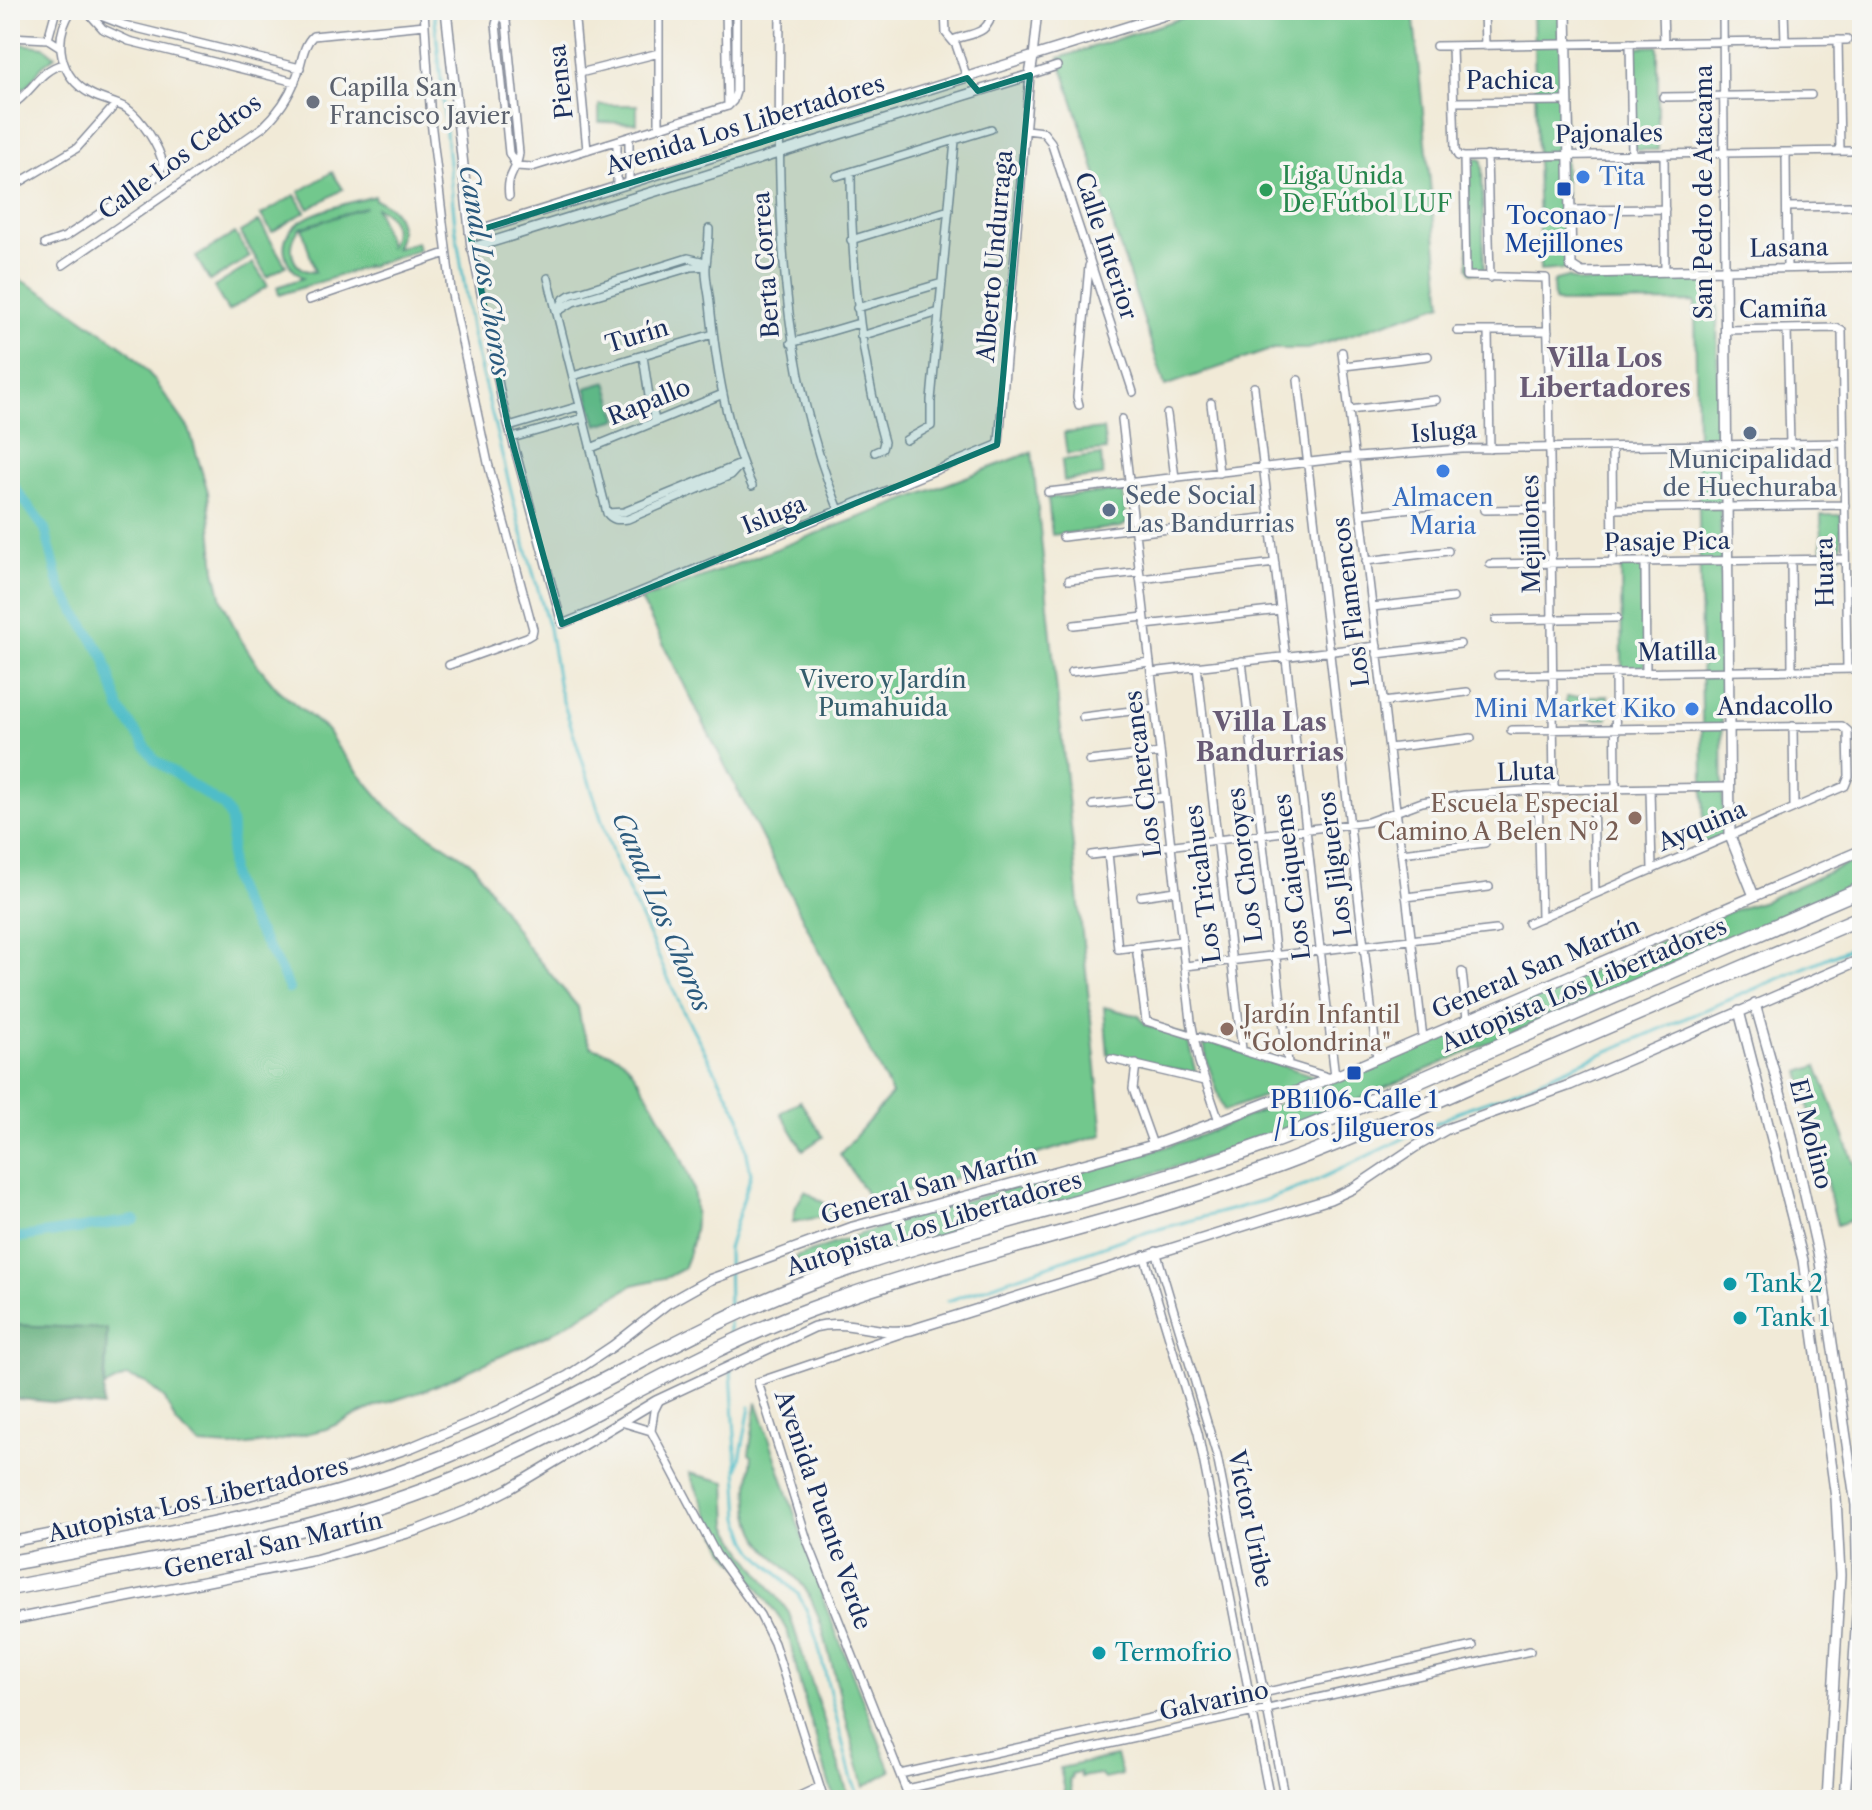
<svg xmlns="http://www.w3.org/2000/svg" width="1872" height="1810" viewBox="0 0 1872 1810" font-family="'Libre Caslon Text',serif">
<rect width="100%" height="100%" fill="#f6f6f2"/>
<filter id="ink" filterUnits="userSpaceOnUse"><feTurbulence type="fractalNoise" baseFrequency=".0125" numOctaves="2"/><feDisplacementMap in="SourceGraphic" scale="16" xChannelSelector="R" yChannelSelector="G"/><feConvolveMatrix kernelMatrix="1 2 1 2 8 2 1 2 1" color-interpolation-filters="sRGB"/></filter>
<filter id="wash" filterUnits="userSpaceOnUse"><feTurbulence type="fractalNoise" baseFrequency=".006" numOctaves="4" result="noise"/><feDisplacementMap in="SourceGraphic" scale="32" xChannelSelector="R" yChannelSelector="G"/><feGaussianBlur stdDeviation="1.8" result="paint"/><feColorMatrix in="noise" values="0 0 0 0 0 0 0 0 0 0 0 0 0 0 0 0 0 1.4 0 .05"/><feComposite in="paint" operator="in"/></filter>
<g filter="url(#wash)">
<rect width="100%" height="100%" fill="#f1ead7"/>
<path fill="#72c88d" stroke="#467c76" stroke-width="2" fill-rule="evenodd" d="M1206,10H1413L1442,304L1308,349H1273L1165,386L1059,58Z
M1533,10H1562L1567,269L1540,271Z
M22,44L44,47L55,56L42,66L27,87L22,89L10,81V45Z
M1658,46V150H1638L1635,147L1633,50L1637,47Z
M599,105H637V123L599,122Z
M1468,159H1480L1482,161L1484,273H1471L1468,267Z
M332,172L343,189L309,209L299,192Z
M295,195L305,212L272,232L261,215Z
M374,196L375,200C399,206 406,229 395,249L417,242L419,250L279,295L277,287L303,278C294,272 287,265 285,253C277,214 347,205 374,196ZM366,207L302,228L315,272C290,271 286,246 300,228ZM376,208C394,213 398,231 389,246Z
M259,221L286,266L267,277L240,232Z
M235,233L250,257L210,281L196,257Z
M253,263L268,286L228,311L214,287Z
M10,274L58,301L130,352L153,378L189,429L208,492L215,570L222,600L238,635L256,663L279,691L327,730L338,748L389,809L473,864L526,945L578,1007L582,1029L591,1047C600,1050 613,1053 621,1058C639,1071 688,1166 693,1189C698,1216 694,1244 683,1269L668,1277L633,1285L550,1334L426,1390L377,1406L326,1429L273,1442L231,1447L200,1445L176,1423L165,1399L146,1383L127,1376L105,1387L107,1329L10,1325Z
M1567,277L1579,282L1714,280L1717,286L1718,437H1697L1695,302L1560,303L1554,301L1553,284L1555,280Z
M607,382L618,419L597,425L586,388Z
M1103,429L1106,450L1067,454L1064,433Z
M1032,452L1103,1135L872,1202L840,1154L892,1094L641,600Z
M1101,455L1103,476L1064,481L1062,460Z
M1698,455H1720L1723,835L1704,844Z
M1118,491L1123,493L1127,523L1121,527L1052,535L1048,498Z
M1821,515H1841V555L1822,556Z
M1621,566H1644L1645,669H1622Z
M1608,696V719H1566V697Z
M1862,857V882L1315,1118L1232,1150L803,1278L795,1257L933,1209L1146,1153L1202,1135L1447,1035L1728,912L1764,901Z
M1104,1007L1139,1016L1146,1025L1187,1037L1196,1074L1108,1055Z
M1203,1039L1317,1077L1224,1111L1207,1061Z
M1817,1066L1862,1184V1217L1837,1225L1800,1072Z
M800,1101L823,1137L803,1150L781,1113Z
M805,1191L835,1210L833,1215L793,1222L796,1206Z
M757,1402L826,1607L891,1771L864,1787L822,1627C816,1611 811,1595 800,1582C782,1562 757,1547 751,1518C746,1498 750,1476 752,1456L749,1454Z
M689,1473L726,1482L728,1525L742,1549L789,1613L850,1800H834L800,1684L787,1629L754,1582L725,1551Z
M1116,1756L1122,1775L1104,1779L1100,1774L1081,1777L1080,1772L1071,1774L1072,1778L1069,1779L1073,1800H1067L1060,1768Z"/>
<path fill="#5dac78" stroke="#3c6e6b" stroke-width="2" d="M10,1325L107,1329L103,1407L10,1398Z"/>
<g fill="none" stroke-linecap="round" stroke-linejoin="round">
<path stroke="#4fbdc8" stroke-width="3" d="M434,10L455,225L472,334L519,523L549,628L559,689L615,861L682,1009L740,1117L751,1174L728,1249L729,1310
M948,1301L1129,1237L1263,1201L1305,1186L1467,1108L1505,1095L1862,943
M729,1322V1338
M731,1370L740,1518L748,1541L755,1552L798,1594L806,1609L817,1641L852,1780L861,1800
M738,1470L750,1407"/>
<path stroke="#4fbdc8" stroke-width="10" d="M10,481L45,529L60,587L104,657L120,709L155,760L223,806C241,826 225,854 232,878C244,918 274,950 289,989
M10,1239L135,1220"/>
</g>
</g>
<g filter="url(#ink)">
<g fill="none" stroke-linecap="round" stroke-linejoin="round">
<g stroke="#868c9a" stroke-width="10">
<path id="minor" d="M86,10L103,29L129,41L295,82
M424,10L431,121L451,290L488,463L533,629L532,634L527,637L449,665
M497,10L506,21L519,153C517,173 506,173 509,196
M574,10L587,150
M659,10V127
M726,10L728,106
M780,10C779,182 772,348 839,510
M945,10L946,33L956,45L967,78
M1484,10L1485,46
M1663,10L1664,43
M1723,10L1725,270L1862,267
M1784,10L1785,41
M88,11L124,25L300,68
M500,11L496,24L509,153L516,166
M10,37L48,39L59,46
M48,39L56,10
M952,40C972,33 990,35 992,10
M1838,40L1840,151
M1630,43L1632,154
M1436,46L1847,40
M1452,46L1455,150L1458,156L1464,157
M1033,57L1038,10
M580,73L659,53
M1663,97L1811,95
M1454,102L1568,101
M10,106C33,93 37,71 63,64
M728,106L733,101L736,92V10
M1026,130L1043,132L1051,142L1133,392
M1786,152L1787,268
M1664,154L1665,272
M1487,156L1490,278
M1464,157L1466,276L1546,278L1549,373L1554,790
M1464,157L1850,151
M516,166L532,167L728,106
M851,172C851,264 859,354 884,442L882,449L875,452
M837,176L991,129
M629,183V137
M617,186V141
M10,188L77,148L116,104
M1787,207L1849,206
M1569,210L1665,209
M709,229C709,242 707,253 706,266C705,278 709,292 710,304C716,365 726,430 752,486
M851,240L949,210
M45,244L65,237L156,177L163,165C160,147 141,118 126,108C115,102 102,100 91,94C59,77 52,39 72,10
M472,248L502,401L562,624L997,445L999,442L1030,75L1057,66
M63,265L263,127C278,113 289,97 296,78C302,64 302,46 313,36L425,25
M548,278L607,513C613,521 618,520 628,519L731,475L741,464
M309,300L446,253
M857,308L942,283
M560,310L573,302L691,267L706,266
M558,311L564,299L570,295L688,258L701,261L706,266
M1787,329L1790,444
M1725,330L1836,328L1842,331L1847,669
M1457,331H1548
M1488,331L1490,449
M861,336L939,312
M791,343L859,323
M1342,352L1423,1038
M643,356L649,396L655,420
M1344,366L1428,356
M573,376L713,334
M1298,380L1377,1058
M1254,387L1335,1076
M1211,403L1219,473
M1079,405L1077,397L1089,266
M1349,410L1436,400
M1167,414L1175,478
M1122,419L1191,1021L1199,1062L1219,1121
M509,427L580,406
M512,438L583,418
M906,440L931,426V400L955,141
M1612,447L1613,563
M591,448L723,394
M1048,492L1345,458L1462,449L1844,443
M1613,509L1845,505
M1484,510L1551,509
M607,513L624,512L741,464
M1361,514L1445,504
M1135,533L1270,517
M1063,537L1134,528
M1791,560L1792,670
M1366,561L1448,551
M1645,562L1646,673
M1490,564L1845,559
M1140,579L1275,563
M1069,580L1139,572
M1372,607L1453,598
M1496,620L1617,618
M1074,625L1144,617
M1145,625L1280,610
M1377,654L1460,644
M1242,661L1288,1063
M1197,666L1242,1049
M1071,672L1150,662
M1151,672L1377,646
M1615,673L1616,789
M1499,675L1856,669
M1383,702L1467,692
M1083,717L1155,708
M1793,726L1794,808
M1511,730L1842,726L1848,731L1849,776L1845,786L1528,923
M1389,748L1471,738
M1089,761L1160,753
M1593,789L1595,894
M1650,789L1652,870
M1538,790L1541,918
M1093,805L1165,797
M1108,853L1118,949L1182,941
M1401,853L1485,843
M1091,855L1368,822L1422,802L1464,795L1538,790L1729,787
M1141,896L1176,891
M1406,897L1489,887
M1136,946L1146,1021L1331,1078
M1185,966L1496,930
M1462,972L1467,1019
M1111,1059L1204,1081
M1136,1064L1133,1089L1153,1145
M1156,1251L1217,1456L1285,1800
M1144,1255L1198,1433L1270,1800
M903,1333L758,1382L807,1540L910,1800
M621,1422L651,1431L716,1554L760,1615L774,1643L824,1800
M651,1431L654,1411L660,1399
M900,1774L1473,1646
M906,1789L1530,1651
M793,1800L819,1788"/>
</g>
<g stroke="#868c9a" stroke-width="12">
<path id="tertiary" d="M446,10L472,248L1030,75L1033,57
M1566,10L1571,266L1582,273L1725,270L1730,836L1754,896
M470,233L1181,10
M1755,1004L1790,1128L1820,1262L1856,1505L1858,1599L1845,1800
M1739,1011L1803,1260L1836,1498L1840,1575L1827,1800
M10,1542L250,1495L336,1472L412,1447L498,1411L568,1376L613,1346L668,1303L709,1280L853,1227L1153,1145L1219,1121L1331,1078L1862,850
M10,1620L315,1560L418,1530L468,1510L509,1489L656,1401L814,1327C847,1318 878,1336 911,1330L1330,1199L1354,1188L1415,1147L1447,1129L1570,1085L1862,959"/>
</g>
<g stroke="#868c9a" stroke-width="17">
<path id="motorway" d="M10,1563C156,1535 305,1513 444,1457C570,1406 684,1330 811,1282C960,1226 1118,1198 1268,1143C1349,1113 1427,1077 1506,1043C1625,991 1743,940 1862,889
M10,1588C156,1560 305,1538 444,1483C571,1434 684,1356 812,1309C955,1256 1105,1227 1249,1176C1340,1144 1427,1105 1515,1066C1631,1016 1746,966 1862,917"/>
</g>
<use href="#minor" stroke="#fff" stroke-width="7"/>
<use href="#tertiary" stroke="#fff" stroke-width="9"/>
<use href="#motorway" stroke="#fff" stroke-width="14"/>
</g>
</g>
<path fill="#0f766e" fill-opacity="0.2" stroke="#0f766e" stroke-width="6" stroke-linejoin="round" d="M1030,75L997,445L562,624L508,426L470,233L967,78L978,91Z"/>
<circle fill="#6b7280" stroke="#f6f6f2" stroke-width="3" cx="313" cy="102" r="8"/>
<g fill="#3f7fe0" stroke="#f6f6f2" stroke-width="3">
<circle cx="1583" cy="177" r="8"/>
<circle cx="1443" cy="471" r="8"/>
<circle cx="1692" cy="709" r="8"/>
</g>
<g fill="#1a4fb4" stroke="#f6f6f2" stroke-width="3">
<rect x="1556" y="181" width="16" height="16" rx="4"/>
<rect x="1346" y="1065" width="16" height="16" rx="4"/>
</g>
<circle fill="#2e9e5b" stroke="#f6f6f2" stroke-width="3" cx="1266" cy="190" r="8"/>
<g fill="#5c6f8a" stroke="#f6f6f2" stroke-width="3">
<circle cx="1750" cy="433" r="8"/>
<circle cx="1109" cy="510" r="8"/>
</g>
<g fill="#8d6e63" stroke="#f6f6f2" stroke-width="3">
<circle cx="1635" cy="818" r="8"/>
<circle cx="1227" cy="1029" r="8"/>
</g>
<g fill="#0f9aa8" stroke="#f6f6f2" stroke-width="3">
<circle cx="1730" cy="1284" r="8"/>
<circle cx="1740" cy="1318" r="8"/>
<circle cx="1099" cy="1653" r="8"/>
</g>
<g text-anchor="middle" stroke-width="7" stroke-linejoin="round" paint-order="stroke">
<g font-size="24" fill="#1b2f5e" stroke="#f6f6f2">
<text x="1510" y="89">Pachica</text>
<text transform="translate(561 82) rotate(-96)" y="8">Piensa</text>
<text transform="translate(745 125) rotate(-17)" y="8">Avenida Los Libertadores</text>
<text transform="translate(1609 134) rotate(-1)" y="8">Pajonales</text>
<text transform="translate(180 157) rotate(-36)" y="8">Calle Los Cedros</text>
<text transform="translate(1704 192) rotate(-90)" y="8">San Pedro de Atacama</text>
<text transform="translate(1106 246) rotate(72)" y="8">Calle Interior</text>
<text transform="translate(1789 248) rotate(-1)" y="8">Lasana</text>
<text transform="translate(995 256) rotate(-85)" y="8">Alberto Undurraga</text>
<text transform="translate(766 265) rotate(-94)" y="8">Berta Correa</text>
<text transform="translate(1783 309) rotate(-1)" y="8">Camiña</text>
<text transform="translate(637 336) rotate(-17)" y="8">Turín</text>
<text transform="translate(649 402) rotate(-22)" y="8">Rapallo</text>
<text transform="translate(1444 432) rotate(-4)" y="8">Isluga</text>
<text transform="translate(774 515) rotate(-22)" y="8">Isluga</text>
<text transform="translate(1531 534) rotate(-91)" y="8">Mejillones</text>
<text transform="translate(1667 542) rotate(-1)" y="8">Pasaje Pica</text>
<text transform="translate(1825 572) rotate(-91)" y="8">Huara</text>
<text transform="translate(1351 602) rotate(-97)" y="8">Los Flamencos</text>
<text transform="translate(1677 652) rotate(-1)" y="8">Matilla</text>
<text transform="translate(1775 706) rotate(-1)" y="8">Andacollo</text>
<text transform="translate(1526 772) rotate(-2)" y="8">Lluta</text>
<text transform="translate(1143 774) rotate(-97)" y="8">Los Chercanes</text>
<text transform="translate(1702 826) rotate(-23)" y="8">Ayquina</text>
<text transform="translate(1335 864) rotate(-97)" y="8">Los Jilgueros</text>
<text transform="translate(1245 865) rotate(-97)" y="8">Los Choroyes</text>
<text transform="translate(1292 877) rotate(-97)" y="8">Los Caiquenes</text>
<text transform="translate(1203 884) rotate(-97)" y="8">Los Tricahues</text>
<text transform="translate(1536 968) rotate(-23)" y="8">General San Martín</text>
<text transform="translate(1584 985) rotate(-23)" y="8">Autopista Los Libertadores</text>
<text transform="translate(1811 1134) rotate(76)" y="8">El Molino</text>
<text transform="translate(929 1186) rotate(-16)" y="8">General San Martín</text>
<text transform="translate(934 1224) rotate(-17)" y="8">Autopista Los Libertadores</text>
<text transform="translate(198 1500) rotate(-13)" y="8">Autopista Los Libertadores</text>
<text transform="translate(823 1510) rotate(71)" y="8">Avenida Puente Verde</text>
<text transform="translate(1250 1519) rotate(78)" y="8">Víctor Uribe</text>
<text transform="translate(273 1545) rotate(-13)" y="8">General San Martín</text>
<text transform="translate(1214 1701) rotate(-12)" y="8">Galvarino</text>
</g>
<g font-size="24" fill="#5b616d" stroke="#f6f6f2" text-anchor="start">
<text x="329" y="96">Capilla San<tspan x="329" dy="28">Francisco Javier</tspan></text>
</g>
<g font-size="24" fill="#27864d" stroke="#f6f6f2" text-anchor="start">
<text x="1282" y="184">Liga Unida<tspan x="1282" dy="28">De Fútbol LUF</tspan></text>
</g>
<g font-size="24" fill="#366cbe" stroke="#f6f6f2" text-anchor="start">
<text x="1599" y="185">Tita</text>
<text x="1443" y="506" text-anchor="middle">Almacen<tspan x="1443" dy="28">Maria</tspan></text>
<text x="1676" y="717" text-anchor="end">Mini Market Kiko</text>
</g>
<g font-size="24" fill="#164399" stroke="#f6f6f2">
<text x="1564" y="224">Toconao /<tspan x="1564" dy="28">Mejillones</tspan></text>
<text x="1354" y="1108">PB1106-Calle 1<tspan x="1354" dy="28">/ Los Jilgueros</tspan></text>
</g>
<g font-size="24" fill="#4e5e75" stroke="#f6f6f2">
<text x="1750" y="468">Municipalidad<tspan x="1750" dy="28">de Huechuraba</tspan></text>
<text x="1125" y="504" text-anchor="start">Sede Social<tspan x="1125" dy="28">Las Bandurrias</tspan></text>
</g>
<g font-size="24" fill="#355d6c" stroke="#f6f6f2">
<text x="883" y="688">Vivero y Jardín<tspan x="883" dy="28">Pumahuida</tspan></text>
</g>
<g font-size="24" fill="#785e54" stroke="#f6f6f2" text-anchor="end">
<text x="1619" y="812">Escuela Especial<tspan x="1619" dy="28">Camino A Belen Nº 2</tspan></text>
<text x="1243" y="1023" text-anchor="start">Jardín Infantil<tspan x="1243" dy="28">"Golondrina"</tspan></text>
</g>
<g font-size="24" fill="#0d838f" stroke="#f6f6f2" text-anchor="start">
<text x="1746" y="1292">Tank 2</text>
<text x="1756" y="1326">Tank 1</text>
<text x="1115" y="1661">Termofrio</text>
</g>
<g font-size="26" font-style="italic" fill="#2b5a7e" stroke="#f6f6f2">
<text transform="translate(485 271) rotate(81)" y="9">Canal Los Choros</text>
<text transform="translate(662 912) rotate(67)" y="9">Canal Los Choros</text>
</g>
<g font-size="26" font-weight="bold" fill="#685b75" stroke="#f6f6f2">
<text x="1605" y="367">Villa Los<tspan x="1605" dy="30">Libertadores</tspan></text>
<text x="1270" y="731">Villa Las<tspan x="1270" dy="30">Bandurrias</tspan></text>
</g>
</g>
<rect width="1872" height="1810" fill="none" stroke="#f6f6f2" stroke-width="40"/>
</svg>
